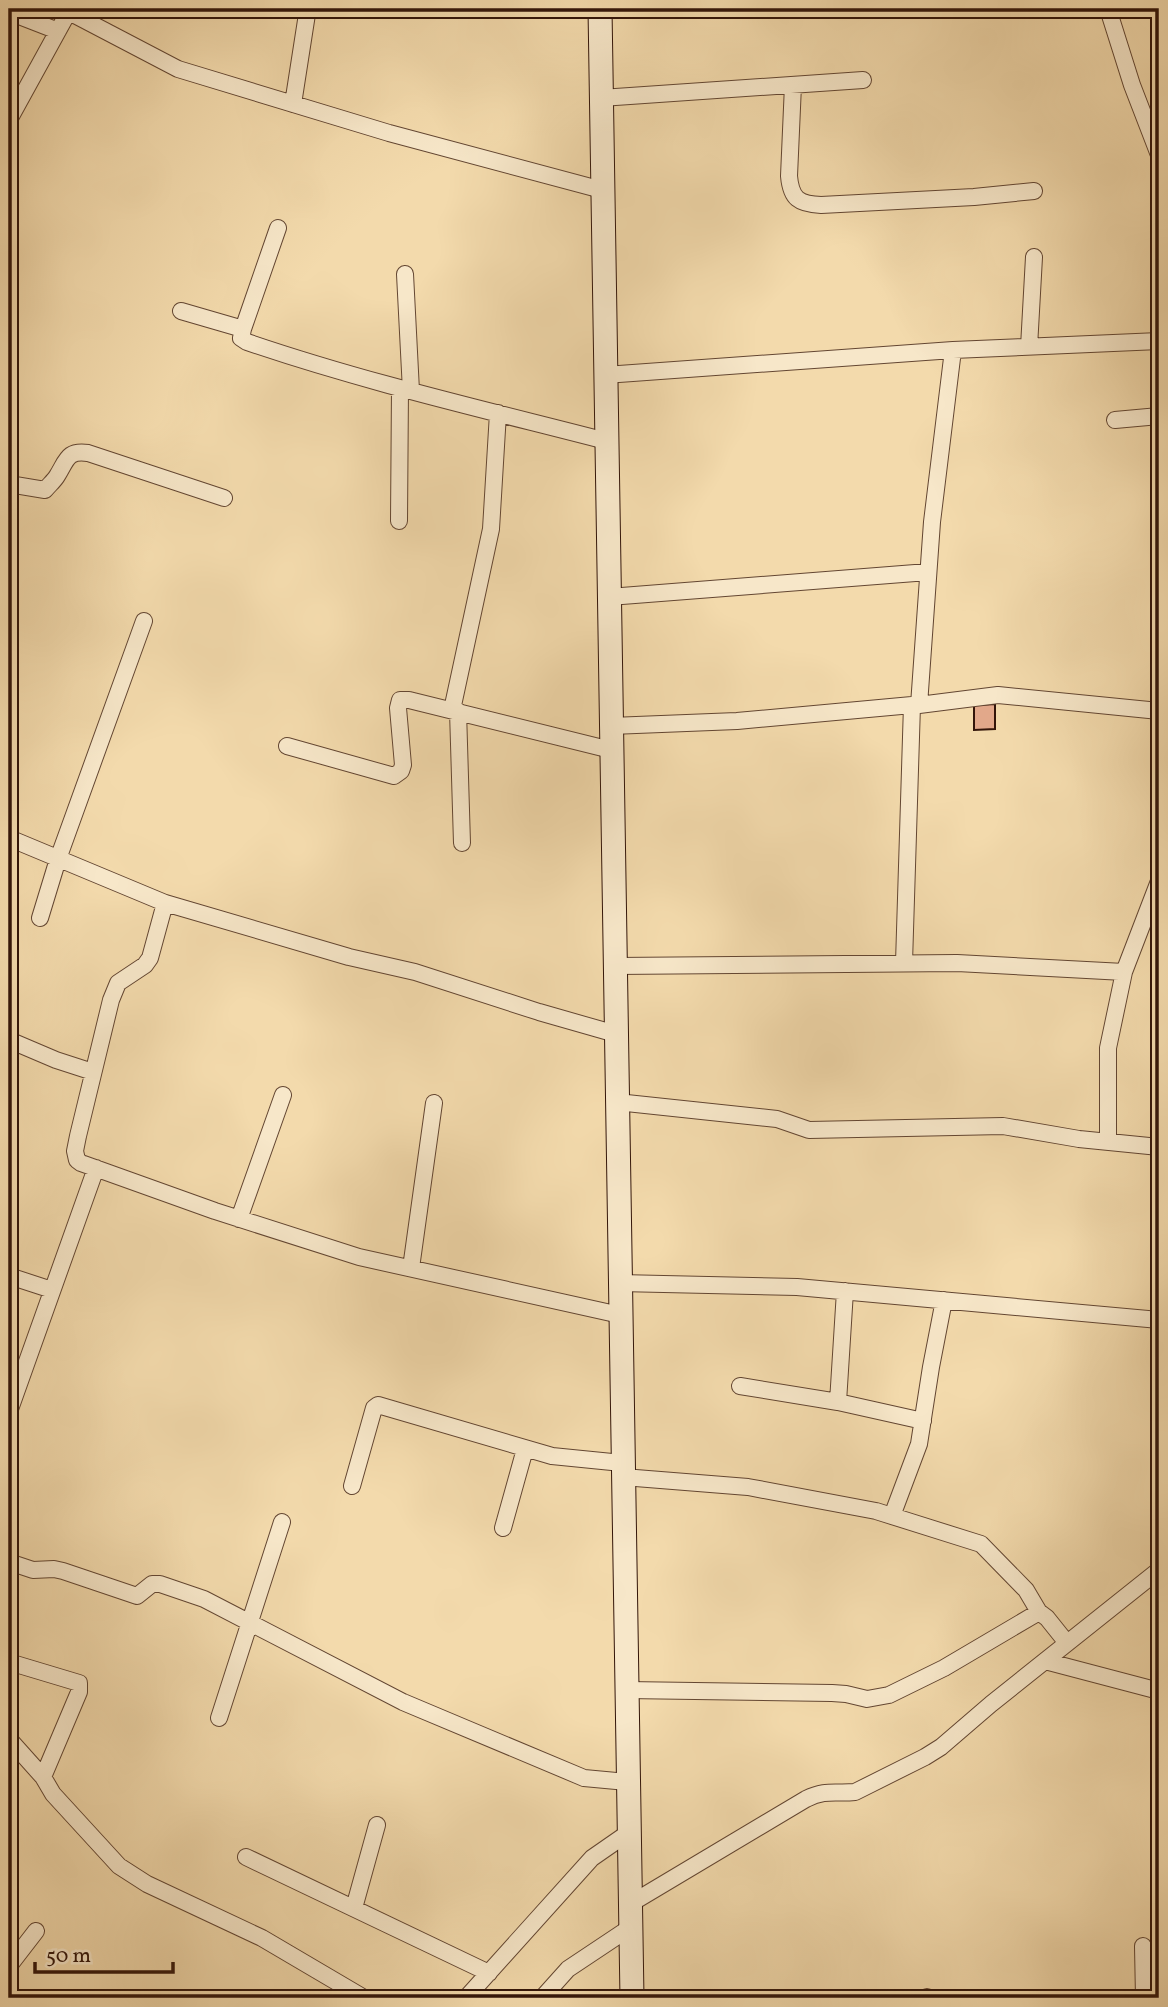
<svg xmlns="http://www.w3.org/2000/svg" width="1168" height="2007" viewBox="0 0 1168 2007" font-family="Vollkorn,serif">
<rect width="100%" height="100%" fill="#f3daac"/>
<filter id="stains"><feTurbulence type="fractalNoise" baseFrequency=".00286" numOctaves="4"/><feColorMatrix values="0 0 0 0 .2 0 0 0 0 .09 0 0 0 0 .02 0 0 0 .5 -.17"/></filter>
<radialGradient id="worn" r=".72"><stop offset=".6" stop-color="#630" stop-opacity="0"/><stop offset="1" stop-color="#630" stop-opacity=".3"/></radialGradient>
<path fill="#e2a88a" stroke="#331509" stroke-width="2" d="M995,704V729L974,730V705Z"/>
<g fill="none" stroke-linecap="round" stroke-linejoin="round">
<g stroke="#634632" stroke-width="18">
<path id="street" d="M1108,9L1132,85L1159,155
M9,12L58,31
M69,12L178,69L389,133L602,190
M793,85L789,176C791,199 799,204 821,205L974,197L1034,191
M601,98L863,80
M293,104L307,14
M9,120L70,9
M278,228L243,329L241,338L247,342C364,382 486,410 606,441
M405,274L411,391
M181,311L243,329
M1029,347L1034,257
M953,350L1159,341
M605,375L953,350L932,522L919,705H912
M1115,420L1159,416
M9,484L45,490C49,485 54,481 57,476C67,460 67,450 88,453L224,498
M399,521L400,388
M609,597L928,572
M919,705L998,695L1159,711
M452,710L491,529L498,413
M458,711L462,843
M611,726L737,721L912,705L904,963
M287,746L394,776L401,771L403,765L398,708L400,700H409L611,750
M9,838L165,903L349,957L415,972L539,1012L616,1034
M165,903L150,958L145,965L118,983L111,1000L78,1136L75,1151L77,1160L81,1163L215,1211L359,1257L620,1315
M40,918L58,859L144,621
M615,966L957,963L1124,972L1108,1048V1142
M1124,972L1159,881
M9,1040L56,1060L93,1072
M617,1102L777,1119L809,1130L1003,1126L1079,1139L1159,1147
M239,1219L283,1095
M411,1268L434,1103
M9,1276L52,1290
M619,1283L797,1287L1159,1320
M740,1386L838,1402L923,1421
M838,1402L845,1291
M9,1412L96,1168
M623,1477L748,1487L876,1511L981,1544L1026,1590L1039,1612L1047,1618L1067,1643
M352,1486L374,1408L378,1405L552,1456L622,1463
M892,1516L919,1444L931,1367L944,1300
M503,1528L525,1449
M9,1562L33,1570L54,1569L63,1571L137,1596L152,1584H160L204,1599L403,1702L584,1778L627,1782
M1045,1661L1159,1691
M9,1662L79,1683V1692L43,1777L53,1794L119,1866L147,1884L262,1938L364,1998
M626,1690L832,1693L846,1694L867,1699L889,1695L944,1668L1039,1612
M219,1718L282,1522
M9,1739L43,1777
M246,1857L489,1973
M630,1904L806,1799C826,1789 835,1794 855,1792L925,1757L941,1747L991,1704L1159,1570
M354,1908L377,1825
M1143,1946L1144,1998
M9,1966L36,1931
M466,1998L592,1858L628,1833
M542,1998L568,1969L631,1927
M926,1998L927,1997"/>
</g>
<g stroke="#331509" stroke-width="25">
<path id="secondary" d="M600,9L632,1998"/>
</g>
<use href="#street" stroke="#f7e7c9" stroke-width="16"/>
<use href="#secondary" stroke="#f7e7c9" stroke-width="23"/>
</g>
<rect width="1168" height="2007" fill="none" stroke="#f3daac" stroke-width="35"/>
<rect x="10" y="10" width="1147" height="1986" fill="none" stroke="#331509" stroke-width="3.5"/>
<rect x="18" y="18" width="1133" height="1972" fill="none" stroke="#331509" stroke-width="2"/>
<path d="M35 1962v10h138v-10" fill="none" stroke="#331509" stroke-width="3.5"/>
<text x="46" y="1962" font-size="21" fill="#331509" stroke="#f7e7c9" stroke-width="5" paint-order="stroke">50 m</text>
<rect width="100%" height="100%" filter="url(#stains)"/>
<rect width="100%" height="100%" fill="url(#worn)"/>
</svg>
